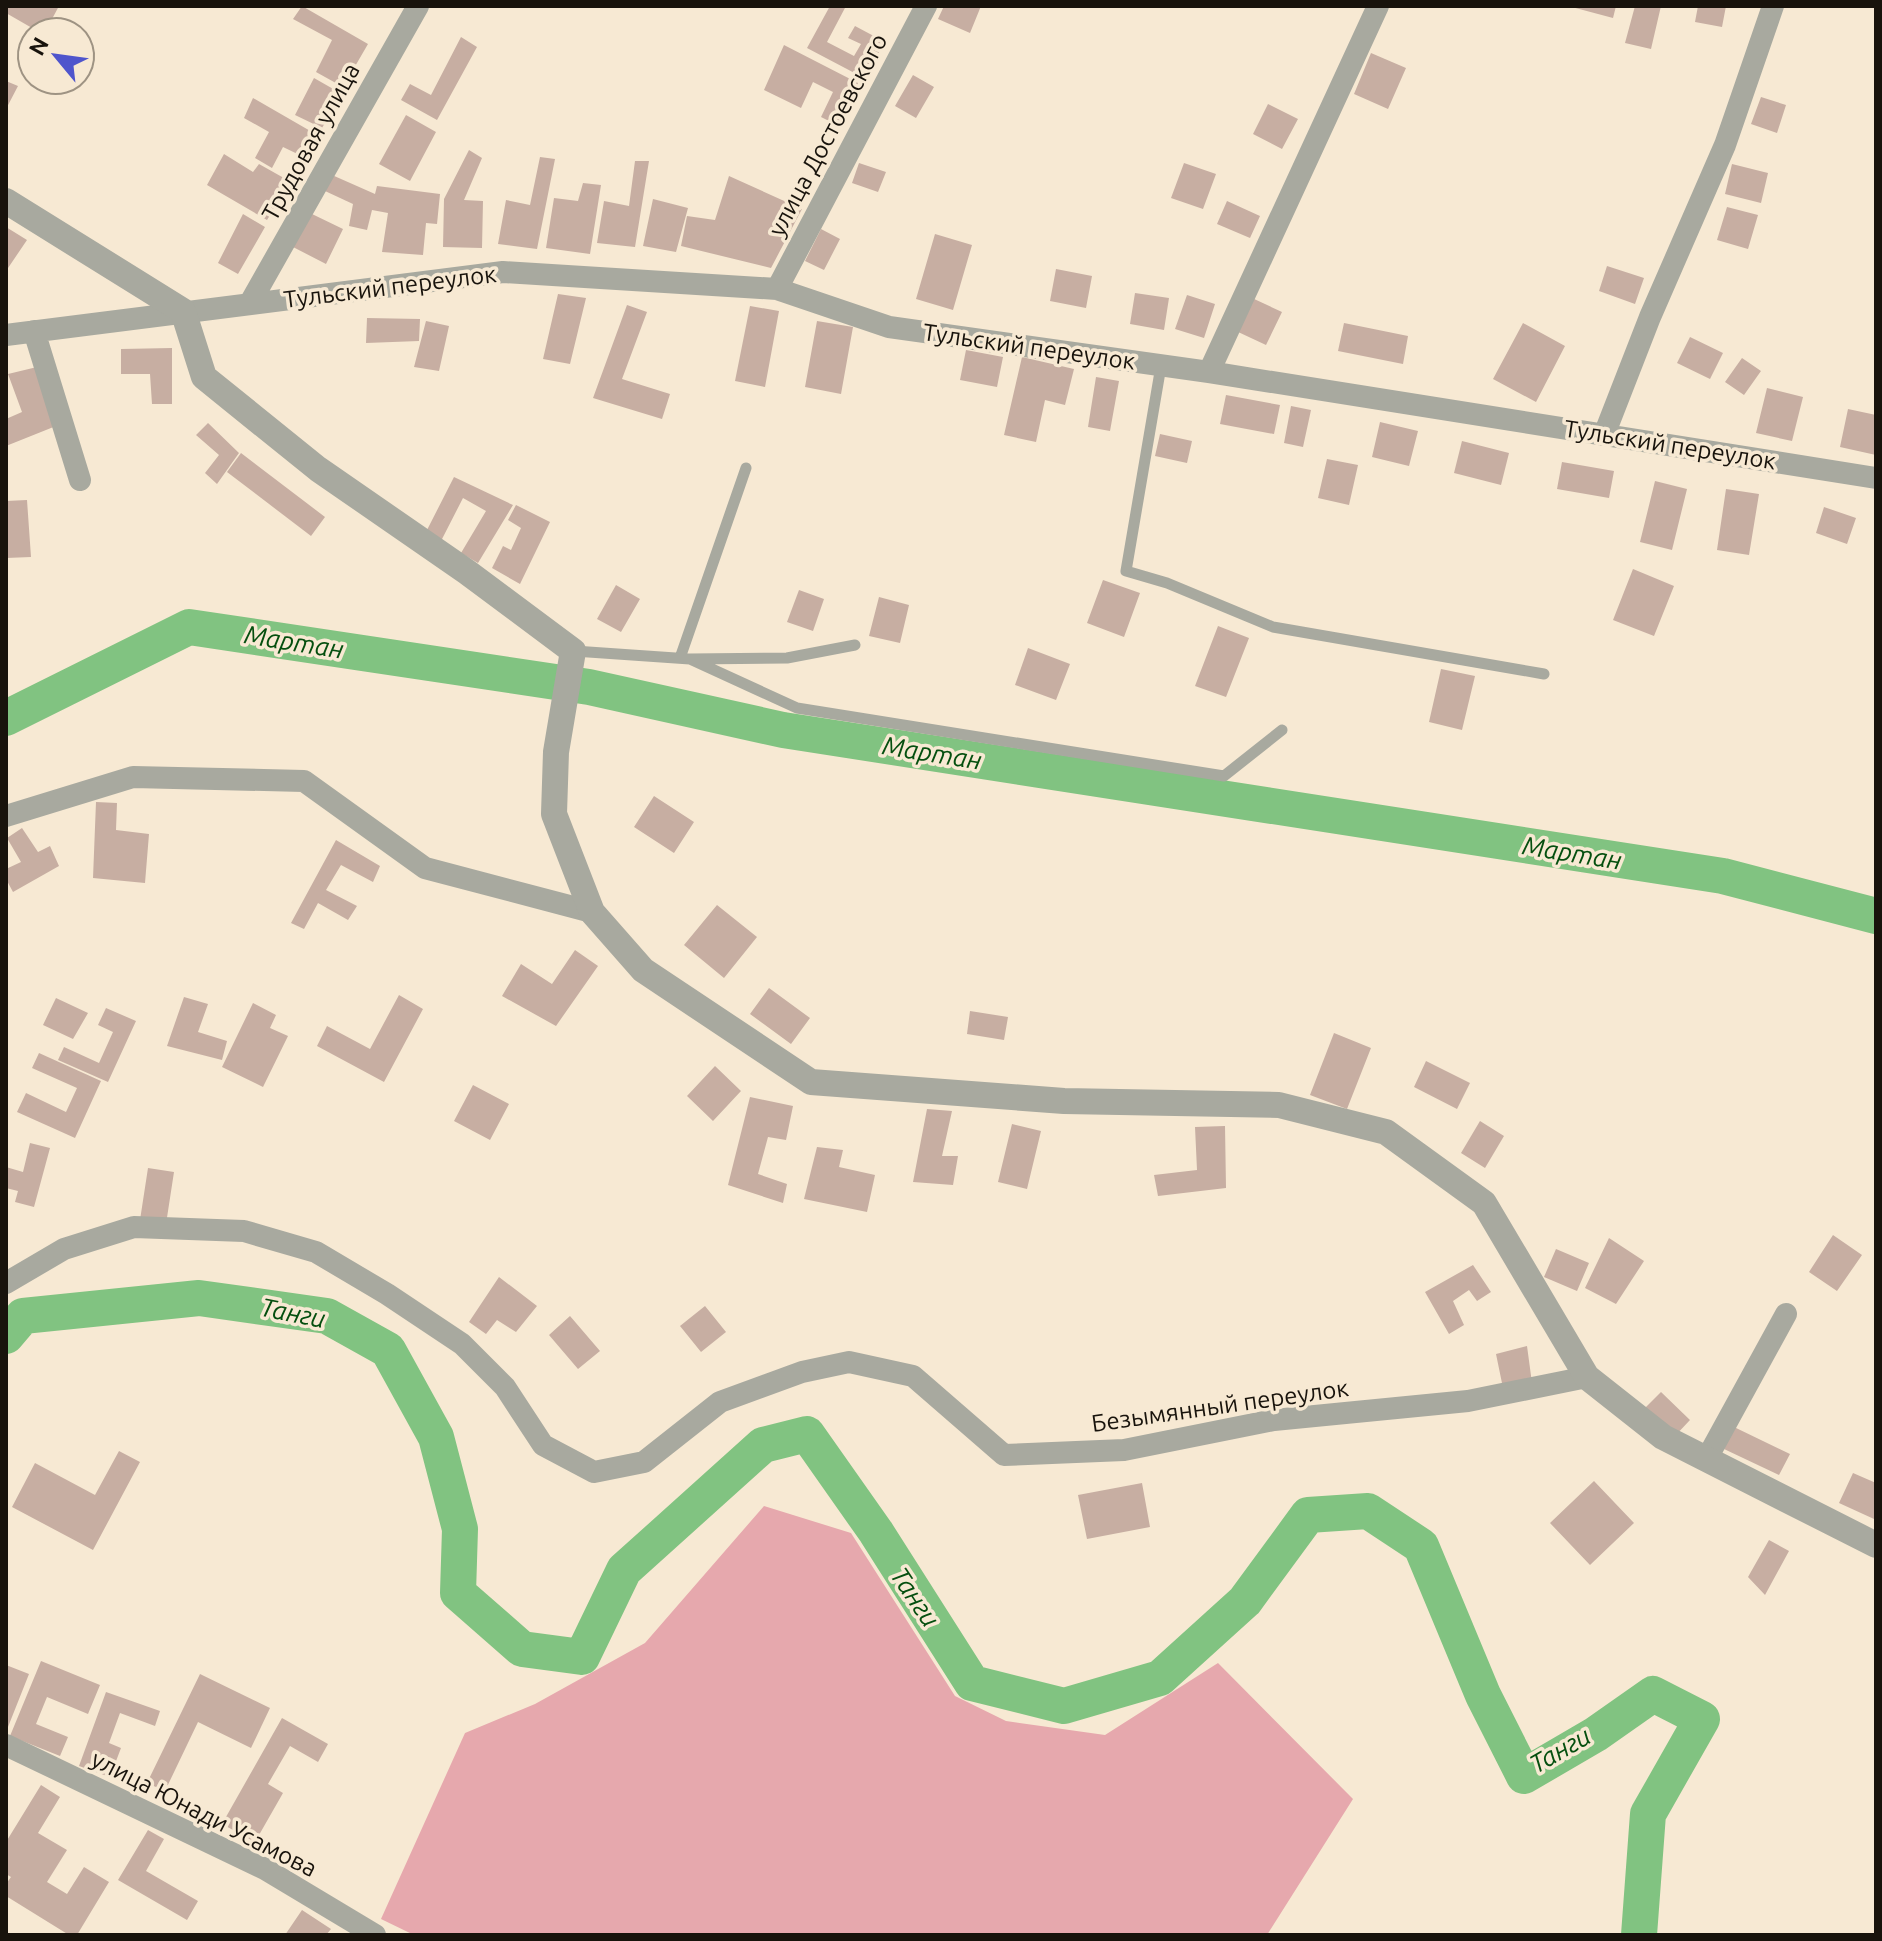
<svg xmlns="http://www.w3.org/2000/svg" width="1882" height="1941" viewBox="0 0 1882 1941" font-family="Ubuntu,sans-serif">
<rect width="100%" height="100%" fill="#f7e9d3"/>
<path fill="#e6a8ad" d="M764,1506L851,1533L955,1696L1006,1721L1105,1735L1218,1663L1353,1799L1267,1935H414L381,1919L465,1733L535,1704L645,1643Z"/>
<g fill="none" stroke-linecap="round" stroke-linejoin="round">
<path stroke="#81c381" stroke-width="36" d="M6,718L189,627L589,687L783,730L1723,876L1876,916
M6,1336L23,1316L199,1298L327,1316L388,1350L436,1437L460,1529L458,1593L522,1649L582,1657L624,1570L763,1445L807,1434L876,1532L972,1683L1064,1706L1160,1678L1245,1601L1308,1515L1368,1511L1421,1546L1483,1695L1524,1776L1596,1734L1653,1694L1702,1719L1648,1814L1639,1935"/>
</g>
<path fill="#c7aea2" d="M6,6L34,8L59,6L45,32H39L6,13Z
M302,6L368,44L343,87L316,72L332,40L293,19Z
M830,6H846L827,42L854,56L861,44L848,38L855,26L885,42L864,78L807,48Z
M944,6H981L970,33L938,19Z
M1568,6H1616L1613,18Z
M1635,6H1661L1651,49L1625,43Z
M1698,6H1726L1722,27L1695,22Z
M461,37L477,47L437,120L401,100L410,84L431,95Z
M784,45L858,83L839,126L821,117L833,92L813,82L801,108L764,90Z
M1371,53L1406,68L1388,109L1354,94Z
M913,75L934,87L916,118L895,106Z
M314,78L342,94L322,128L295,115Z
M6,81L18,86L6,109Z
M1761,97L1786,105L1777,133L1751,124Z
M253,98L319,136L308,159L283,147L272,168L255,158L269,132L244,118Z
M1268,104L1298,119L1282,149L1253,134Z
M406,115L436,132L410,181L379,164Z
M469,150L482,158L464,200L483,201L482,248L443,247L444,199Z
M224,154L253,172L259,164L291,182L267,220L207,185Z
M540,157L555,159L537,249L498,244L506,200L530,205Z
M635,161H649L635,247L597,243L604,201L629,206Z
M859,163L886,172L878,192L852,183Z
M1184,163L1216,174L1203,209L1171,198Z
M1732,164L1768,173L1761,203L1725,194Z
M332,175L375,194L377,186L440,194L437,224L426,223L423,255L382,252L388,213L372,210L367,230L349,226L353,204L325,191Z
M729,176L802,209L771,268L681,246L687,216L715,220Z
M583,183L601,185L590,254L546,248L554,198L578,201Z
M653,199L688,208L676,252L643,246Z
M1227,201L1260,216L1250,238L1217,224Z
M1727,207L1758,215L1748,249L1717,240Z
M243,214L265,227L238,274L218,263Z
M312,214L343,229L326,264L293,247Z
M6,227L27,240L6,271Z
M821,229L840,239L824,270L805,261Z
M935,234L972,245L953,310L916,299Z
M1607,266L1644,278L1635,304L1599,291Z
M1056,269L1092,276L1086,308L1050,301Z
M1135,293L1169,298L1164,330L1130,324Z
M558,294L586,298L570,364L543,359Z
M1187,295L1215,304L1204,338L1175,329Z
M1252,298L1282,312L1266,345L1236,331Z
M627,305L647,312L622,379L670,394L662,419L593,398Z
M750,306L779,311L765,387L735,381Z
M367,318L420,319L419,341L366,343Z
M426,321L449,326L439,371L414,367Z
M817,321L853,327L841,394L805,387Z
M1344,323L1408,336L1403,364L1338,351Z
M1523,323L1565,346L1536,402L1493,379Z
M1690,337L1723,353L1710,379L1677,363Z
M172,348V404H152L150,374H121V349Z
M966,350L1003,357L997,387L960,380Z
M1022,357L1074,369L1065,405L1045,400L1036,442L1004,435Z
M1742,358L1761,371L1744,395L1725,382Z
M37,367L56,426L6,446V419L22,412L8,374Z
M1096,377L1119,381L1110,431L1088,427Z
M1767,388L1803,397L1792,441L1756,433Z
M1226,395L1280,405L1274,434L1220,424Z
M1291,406L1311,410L1303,447L1284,443Z
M1848,409L1876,415V455L1840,447Z
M1380,422L1418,431L1409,466L1372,457Z
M208,423L239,453L217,484L205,473L219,455L196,435Z
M1160,434L1192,441L1187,463L1155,456Z
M1462,441L1509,453L1501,485L1454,473Z
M241,453L325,517L311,536L227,472Z
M1327,459L1358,465L1349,505L1318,498Z
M1562,462L1614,471L1609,498L1557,489Z
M454,477L513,505L478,563L461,553L486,511L463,498L441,541L427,530Z
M1655,481L1687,489L1672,550L1640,542Z
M1726,489L1759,494L1749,555L1717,550Z
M27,500L31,557L6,558V501Z
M516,505L550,522L520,584L492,568L503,546L511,550L521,528L508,520Z
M1824,507L1856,518L1847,544L1816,533Z
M1633,569L1674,586L1654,636L1613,620Z
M1103,580L1140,593L1124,637L1087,623Z
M616,585L640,599L621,632L597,619Z
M799,590L824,599L813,631L787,622Z
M879,597L909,605L900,643L869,636Z
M1218,626L1249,638L1226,697L1195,686Z
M1028,648L1070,664L1056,700L1015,685Z
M1441,669L1475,676L1462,730L1429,722Z
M654,796L694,822L674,853L634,827Z
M96,802L117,803L116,830L149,834L145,883L93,878Z
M22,828L38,852L50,846L59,866L13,892L6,879V869L21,862L7,838Z
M336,840L380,866L373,882L341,865L326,890L357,906L348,920L318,903L304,929L291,923Z
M717,905L757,937L724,978L684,945Z
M575,950L598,966L556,1026L502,996L521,964L552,984Z
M769,988L810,1018L791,1044L750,1014Z
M399,995L423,1009L384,1082L317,1046L327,1026L370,1049Z
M184,997L208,1004L198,1032L227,1041L222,1060L167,1046Z
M56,998L88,1013L73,1039L43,1025Z
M253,1003L276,1015L270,1028L288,1036L263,1087L222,1067Z
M106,1008L136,1021L108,1082L58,1060L64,1047L99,1063L113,1032L98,1025Z
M970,1011L1008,1017L1004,1040L967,1034Z
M1334,1033L1371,1048L1347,1109L1310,1095Z
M39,1053L101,1081L75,1138L17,1112L26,1093L66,1112L77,1088L32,1068Z
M1426,1061L1470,1083L1457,1109L1414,1087Z
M715,1066L741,1091L713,1121L687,1096Z
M473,1085L509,1104L490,1140L454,1121Z
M750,1097L793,1106L786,1140L768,1137L758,1174L787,1184L783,1203L728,1185Z
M927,1109L952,1111L942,1156H958L953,1185L913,1182Z
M1480,1121L1504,1136L1485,1168L1461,1153Z
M1012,1124L1041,1131L1027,1189L998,1182Z
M1225,1126L1226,1188L1158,1196L1154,1175L1197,1170L1195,1127Z
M30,1143L50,1148L34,1207L15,1202L18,1191L6,1188V1167L23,1172Z
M817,1147L843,1150L839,1167L875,1175L867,1212L804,1199Z
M148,1168L174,1172L166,1224L140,1220Z
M1833,1235L1862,1255L1837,1291L1809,1272Z
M1609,1238L1644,1261L1616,1304L1585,1288Z
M1556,1249L1589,1263L1577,1291L1544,1277Z
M1473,1265L1491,1292L1477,1301L1469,1290L1453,1301L1464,1325L1449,1334L1425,1292Z
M499,1277L537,1306L516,1332L497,1320L486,1334L469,1322Z
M705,1306L726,1332L701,1352L680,1326Z
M570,1316L600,1351L578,1369L549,1335Z
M1527,1346L1532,1383L1503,1388L1496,1354Z
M1661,1392L1690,1420L1674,1437L1645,1408Z
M1734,1427L1790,1454L1779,1475L1724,1449Z
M119,1451L140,1462L93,1550L12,1507L35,1463L95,1495Z
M1853,1473L1876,1483V1514L1874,1519L1839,1503Z
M1594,1481L1634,1523L1590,1565L1550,1523Z
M1142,1483L1150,1527L1087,1539L1078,1495Z
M1769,1540L1789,1551L1765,1595L1748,1577Z
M41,1661L100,1685L88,1714L47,1697L36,1724L68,1737L60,1756L10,1736Z
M6,1665L29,1674L6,1732Z
M200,1674L270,1708L251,1748L198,1722L165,1791L147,1783Z
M106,1692L160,1711L155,1726L120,1713L109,1743L121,1748L110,1777L79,1766Z
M282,1718L328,1744L318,1762L290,1746L268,1784L283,1793L255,1842L222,1824Z
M41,1785L60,1797L38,1833L67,1850L47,1882L67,1894L84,1867L109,1882L77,1935H69L6,1896V1884L11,1877L6,1874V1842Z
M148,1830L164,1839L146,1871L198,1901L187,1920L118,1880Z
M302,1910L331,1929L326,1935H285Z"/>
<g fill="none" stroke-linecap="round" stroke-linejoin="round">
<path stroke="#a8a99f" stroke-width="11" d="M1161,366L1126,571L1167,583L1273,627L1544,674
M574,651L690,659L787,658L855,645
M680,658L746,468
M690,659L797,708L1224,776L1282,730"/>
<path stroke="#a8a99f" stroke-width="22" d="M777,289L926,6
M250,303L418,6
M34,331L80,480
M6,335L503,272L777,289L889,327L1209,372L1876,478
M1209,372L1378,6
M1604,435L1650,317L1725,145L1773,6
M6,816L133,777L304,781L425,868L592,912
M6,1283L64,1249L134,1227L244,1231L316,1252L387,1294L462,1344L505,1387L543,1445L594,1472L644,1462L720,1402L802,1372L849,1362L913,1376L1004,1455L1124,1450L1274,1420L1468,1401L1587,1377
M1706,1460L1786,1314
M6,1745L265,1869L375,1935"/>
<path stroke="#a8a99f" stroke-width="26" d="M6,201L183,311L204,377L318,469L467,572L573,651L556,752L554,814L592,912L643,970L811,1082L1064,1101L1279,1105L1386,1132L1484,1203L1587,1377L1663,1437L1876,1545"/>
</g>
<g text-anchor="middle" stroke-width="7" stroke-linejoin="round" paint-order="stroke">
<g font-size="24" fill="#18130c" stroke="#f7e9d3">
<text transform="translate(828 135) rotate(-62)" y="8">улица Достоевского</text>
<text transform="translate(311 142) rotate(-61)" y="8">Трудовая улица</text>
<text transform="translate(390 287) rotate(-7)" y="8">Тульский переулок</text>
<text transform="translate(1029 347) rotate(8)" y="8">Тульский переулок</text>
<text transform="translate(1670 445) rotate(9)" y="8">Тульский переулок</text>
<text transform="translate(1220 1406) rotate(-8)" y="8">Безымянный переулок</text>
<text transform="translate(204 1814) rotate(27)" y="8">улица Юнади Усамова</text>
</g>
<g font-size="26" font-style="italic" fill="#054f0f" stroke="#f7e9d3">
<text transform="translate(294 642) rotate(9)" y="9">Мартан</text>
<text transform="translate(932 753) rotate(9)" y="9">Мартан</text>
<text transform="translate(1572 853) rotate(9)" y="9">Мартан</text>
<text transform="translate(293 1313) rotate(11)" y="9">Танги</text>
<text transform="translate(915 1597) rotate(56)" y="9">Танги</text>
<text transform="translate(1560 1750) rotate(-30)" y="9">Танги</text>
</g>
</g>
<rect width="1882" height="1941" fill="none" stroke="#18130c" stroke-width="16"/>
<g transform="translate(56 56) rotate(299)"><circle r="38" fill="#f7e9d3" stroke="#9e9383" stroke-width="2"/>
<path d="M0-6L14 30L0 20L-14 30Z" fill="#4f55cc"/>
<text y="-12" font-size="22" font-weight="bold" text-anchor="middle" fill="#18130c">N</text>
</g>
</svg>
